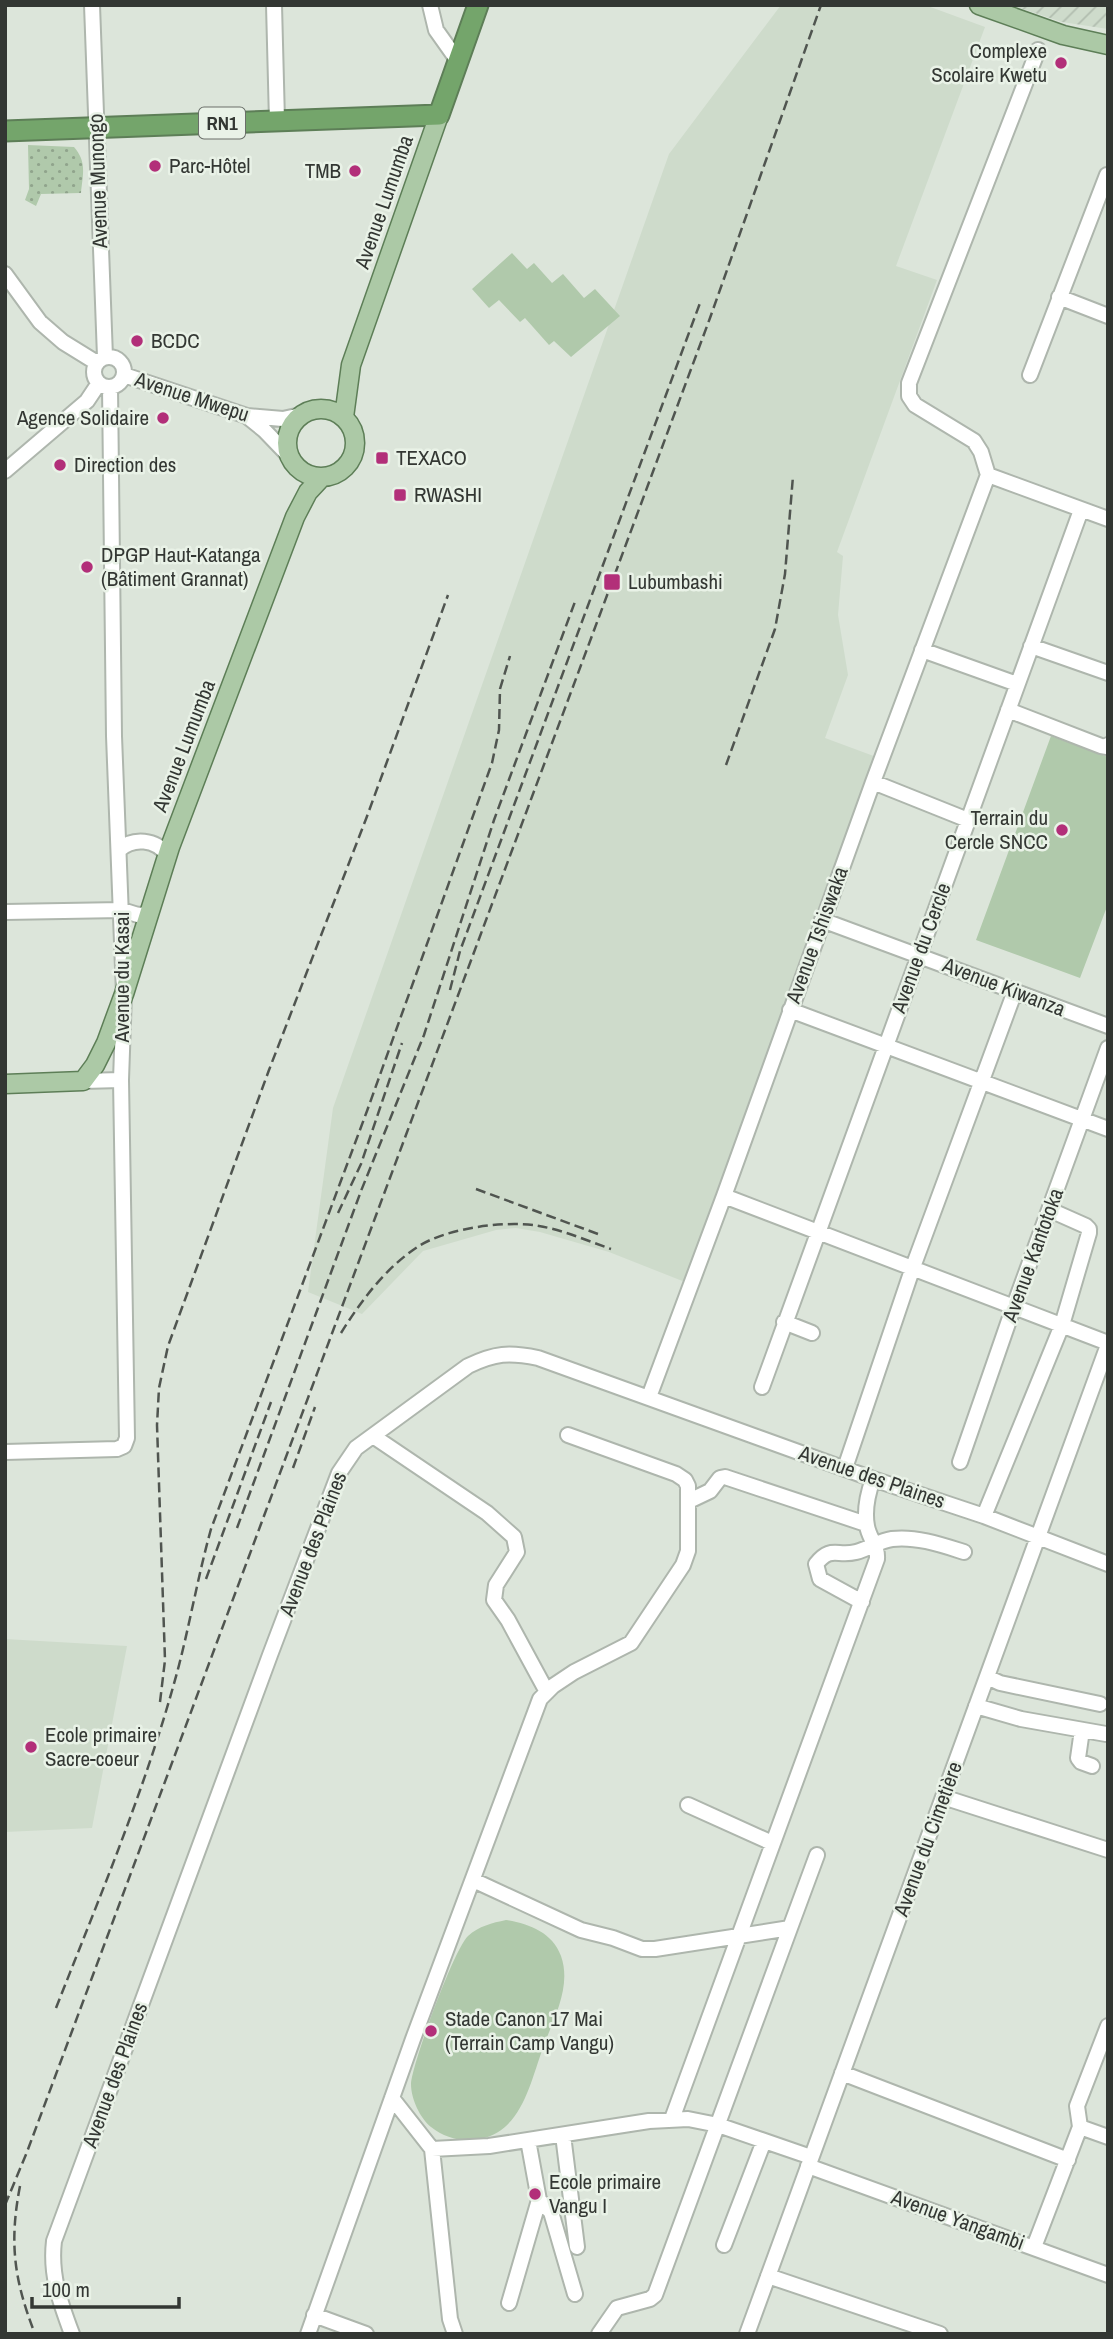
<svg xmlns="http://www.w3.org/2000/svg" width="1113" height="2339" viewBox="0 0 1113 2339" font-family="'Archivo Narrow',sans-serif">
<defs>
<pattern id="industrial-furrows" width="10" height="10" patternUnits="userSpaceOnUse" patternTransform="scale(1.75)"><rect width="10" height="10" fill="#cedbcb"/><path d="M-1 1l2-2M0 10L10 0M9 11l2-2" fill="none" stroke="#b1bdaf"/></pattern>
<pattern id="park-dots" width="8" height="8" patternUnits="userSpaceOnUse" patternTransform="scale(1.75)"><rect width="8" height="8" fill="#b0c9ab"/><path d="M2 2h.1M6 6h.1" fill="none" stroke="#90a48c" stroke-width="1.8" stroke-linecap="round"/></pattern>
</defs>
<rect width="100%" height="100%" fill="#dce5da"/>
<path fill="#cedbcb" d="M781,5H925L985,27L896,266L937,280L837,552L843,556L838,615L848,675L825,738L879,758L685,1282L609,1252L540,1232L516,1228L496,1230L423,1251L362,1314L308,1292L333,1108L669,154Z
M5,1639L127,1646L92,1828L5,1832Z"/>
<path fill="url(#industrial-furrows)" d="M1011,5H1108V29L1062,22Z"/>
<path fill="url(#park-dots)" d="M28,145L74,147C87,162 83,174 81,193L41,194L36,206L25,200L29,189Z"/>
<path fill="#b0c9ab" d="M512,253L527,269L534,263L552,283L563,274L584,298L595,289L620,316L571,357L554,341L549,345L525,318L520,322L499,300L489,308L472,289Z
M1051,736L1108,757V904L1080,978L976,940Z
M506,1920C529,1924 552,1932 561,1956C572,1987 553,2019 543,2048C530,2083 522,2130 481,2139C463,2143 445,2138 431,2127C420,2118 411,2099 411,2084C412,2064 454,1949 468,1936C479,1926 492,1923 506,1920Z"/>
<g fill="none" stroke-linecap="round" stroke-linejoin="round">
<g stroke="#aeb6ad" stroke-width="18">
<path id="minor" d="M92,5L105,357
M274,5L277,121
M430,5L436,30L458,61
M5,274L40,322L63,342L97,363
M1059,297L1108,316
M94 372a15 15 0 1 1 30 0a15 15 0 1 1-30 0Z
M124,375L247,416L283,419L301,415
M1030,375L1107,175
M248,417L264,430L290,457
M5,471L87,401L99,383
M988,475L981,452L974,441L915,405L909,396V383L1038,50
M988,475L1108,519
M1031,646L1108,673
M922,650L1017,684
M1008,710L1101,746L1107,747L1108,745
M873,782L968,820
M119,850C133,837 156,839 167,855
M5,912L122,910L138,915L148,914
M822,920L1108,1026
M790,1010L1108,1129
M83,1081L121,1080
M724,1196L1108,1343
M784,1322L812,1333
M762,1387L1081,510
M649,1397L724,1196L873,782L988,475
M373,1436L487,1513L514,1537L517,1552L496,1585L494,1600L508,1620L547,1692
M5,1452L117,1449L124,1446L127,1438L121,1080L124,994L114,736L110,387
M960,1462L1014,1306L1108,1048
M845,1468L913,1267L1015,991
M689,1501L710,1491L720,1478L725,1477L866,1524
M984,1516L1062,1325L1089,1233V1229L1086,1226L1050,1210
M862,1602L820,1579L816,1564C831,1545 837,1557 856,1552C868,1549 879,1541 892,1539C916,1536 942,1545 964,1552
M987,1677L1000,1683L1100,1704
M976,1706L1021,1719L1106,1734
M1082,1730L1078,1758L1081,1762L1092,1766
M943,1797L1108,1850
M688,1805L772,1843
M473,1880L581,1930L613,1938L642,1949H655L790,1928L817,1855
M842,2073L1068,2160
M392,2098L432,2149L450,2319L455,2334
M672,2119L877,1559C878,1546 869,1538 867,1526C864,1510 868,1493 873,1479
M1080,2127L1077,2106L1108,2026
M1080,2127L1108,2137
M563,2135L577,2247
M432,2149L489,2146L649,2121L688,2119L718,2125L811,2157
M808,2166L1108,2275
M539,2200L551,2212L575,2294
M724,2245L764,2141
M1034,2247L1080,2127
M768,2276L940,2334
M509,2303L539,2200L528,2140
M314,2315L366,2334
M72,2334C60,2302 50,2275 54,2241L270,1655L339,1473L356,1448L468,1366C495,1353 509,1352 538,1358L873,1479L984,1516L1108,1564
M308,2334L413,2039L540,1699L553,1686L574,1672L631,1643L683,1565L688,1551V1486L685,1480L676,1474L568,1435
M599,2334L617,2308L650,2299L655,2295L790,1928
M747,2334L1108,1345"/>
</g>
<g stroke="#5d7e57" stroke-width="21">
<path id="major" d="M979,5L1063,35L1108,45
M287 443a34 34 0 1 1 68 0a34 34 0 1 1-68 0Z
M344,417L351,365L439,115
M5,1084L83,1081L95,1065L106,1043L124,994L170,847L295,517L308,492L322,477"/>
</g>
<g stroke="#5d7e57" stroke-width="23">
<path id="highway" d="M5,131L439,115L478,5"/>
</g>
<use href="#minor" stroke="#fff" stroke-width="14"/>
<use href="#major" stroke="#acc9a6" stroke-width="18"/>
<use href="#highway" stroke="#74a56b" stroke-width="19"/>
<path stroke="#505550" stroke-width="2.5" stroke-dasharray="10 5" stroke-linecap="butt" d="M726,765L775,629L785,574L793,476
M450,990L460,951L700,303
M476,1189L598,1234
M338,1213L361,1164L402,1043
M341,1333C361,1301 386,1267 419,1246C447,1228 507,1220 539,1226C563,1230 588,1241 611,1249
M293,1468L315,1407
M237,1528L361,1191L424,1035L494,820L576,599
M206,1579L271,1402
M160,1702L165,1660L157,1425L159,1388L168,1346L269,1070L366,819L448,595
M56,2008C100,1896 147,1785 178,1669C190,1623 198,1576 211,1529L367,1111L492,763L499,730L500,689L510,656
M20,2186C9,2243 14,2280 35,2334
M5,2205L27,2152L612,582L710,318L821,5"/>
</g>
<g fill="#b22f79" stroke="#e9f2e7" stroke-width="2.5">
<circle cx="1061" cy="63" r="7"/>
<circle cx="155" cy="166" r="7"/>
<circle cx="355" cy="171" r="7"/>
<circle cx="137" cy="341" r="7"/>
<circle cx="163" cy="418" r="7"/>
<rect x="375" y="451" width="14" height="14" rx="3.5"/>
<circle cx="60" cy="465" r="7"/>
<rect x="393" y="488" width="14" height="14" rx="3.5"/>
<circle cx="87" cy="567" r="7"/>
<rect x="603" y="573" width="18" height="18" rx="3.5"/>
<circle cx="1062" cy="830" r="7"/>
<circle cx="31" cy="1747" r="7"/>
<circle cx="431" cy="2031" r="7"/>
<circle cx="535" cy="2194" r="7"/>
</g>
<g text-anchor="middle" stroke-width="5" stroke-linejoin="round" paint-order="stroke">
<rect fill="#e9f2e7" stroke="#6a6f69" stroke-width="2" x="199" y="107.5" width="46" height="31" rx="5"/>
<g font-size="19" font-weight="bold" fill="#333733">
<text x="222" y="130">RN1</text>
</g>
<g font-size="21" fill="#333733" stroke="#e9f2e7" text-anchor="start">
<text x="1047" y="58" text-anchor="end">Complexe<tspan x="1047" dy="24">Scolaire Kwetu</tspan></text>
<text x="169" y="173">Parc-Hôtel</text>
<text x="341" y="178" text-anchor="end">TMB</text>
<text x="151" y="348">BCDC</text>
<text x="149" y="425" text-anchor="end">Agence Solidaire</text>
<text x="396" y="465">TEXACO</text>
<text x="74" y="472">Direction des</text>
<text x="414" y="502">RWASHI</text>
<text x="101" y="562">DPGP Haut-Katanga<tspan x="101" dy="24">(Bâtiment Grannat)</tspan></text>
<text x="628" y="589">Lubumbashi</text>
<text x="1048" y="825" text-anchor="end">Terrain du<tspan x="1048" dy="24">Cercle SNCC</tspan></text>
<text x="45" y="1742">Ecole primaire<tspan x="45" dy="24">Sacre-coeur</tspan></text>
<text x="445" y="2026">Stade Canon 17 Mai<tspan x="445" dy="24">(Terrain Camp Vangu)</tspan></text>
<text x="549" y="2189">Ecole primaire<tspan x="549" dy="24">Vangu I</tspan></text>
</g>
<g font-size="21" fill="#333733" stroke="#e9f2e7">
<text transform="translate(98 181) rotate(-92)" y="7">Avenue Munongo</text>
<text transform="translate(384 202) rotate(-71)" y="7">Avenue Lumumba</text>
<text transform="translate(192 397) rotate(18)" y="7">Avenue Mwepu</text>
<text transform="translate(184 746) rotate(-69)" y="7">Avenue Lumumba</text>
<text transform="translate(817 935) rotate(-70)" y="7">Avenue Tshiswaka</text>
<text transform="translate(921 948) rotate(-70)" y="7">Avenue du Cercle</text>
<text transform="translate(122 977) rotate(-90)" y="7">Avenue du Kasai</text>
<text transform="translate(1004 987) rotate(21)" y="7">Avenue Kiwanza</text>
<text transform="translate(1033 1255) rotate(-70)" y="7">Avenue Kantotoka</text>
<text transform="translate(872 1477) rotate(19)" y="7">Avenue des Plaines</text>
<text transform="translate(313 1544) rotate(-69)" y="7">Avenue des Plaines</text>
<text transform="translate(928 1839) rotate(-70)" y="7">Avenue du Cimetière</text>
<text transform="translate(115 2075) rotate(-70)" y="7">Avenue des Plaines</text>
<text transform="translate(958 2220) rotate(20)" y="7">Avenue Yangambi</text>
</g>
</g>
<rect width="1113" height="2339" fill="none" stroke="#333733" stroke-width="14"/>
<path d="M32 2297v10h147v-10" fill="none" stroke="#333733" stroke-width="3.5"/>
<text x="42" y="2297" font-size="21" fill="#333733" stroke="#e9f2e7" stroke-width="5" paint-order="stroke">100 m</text>
</svg>
